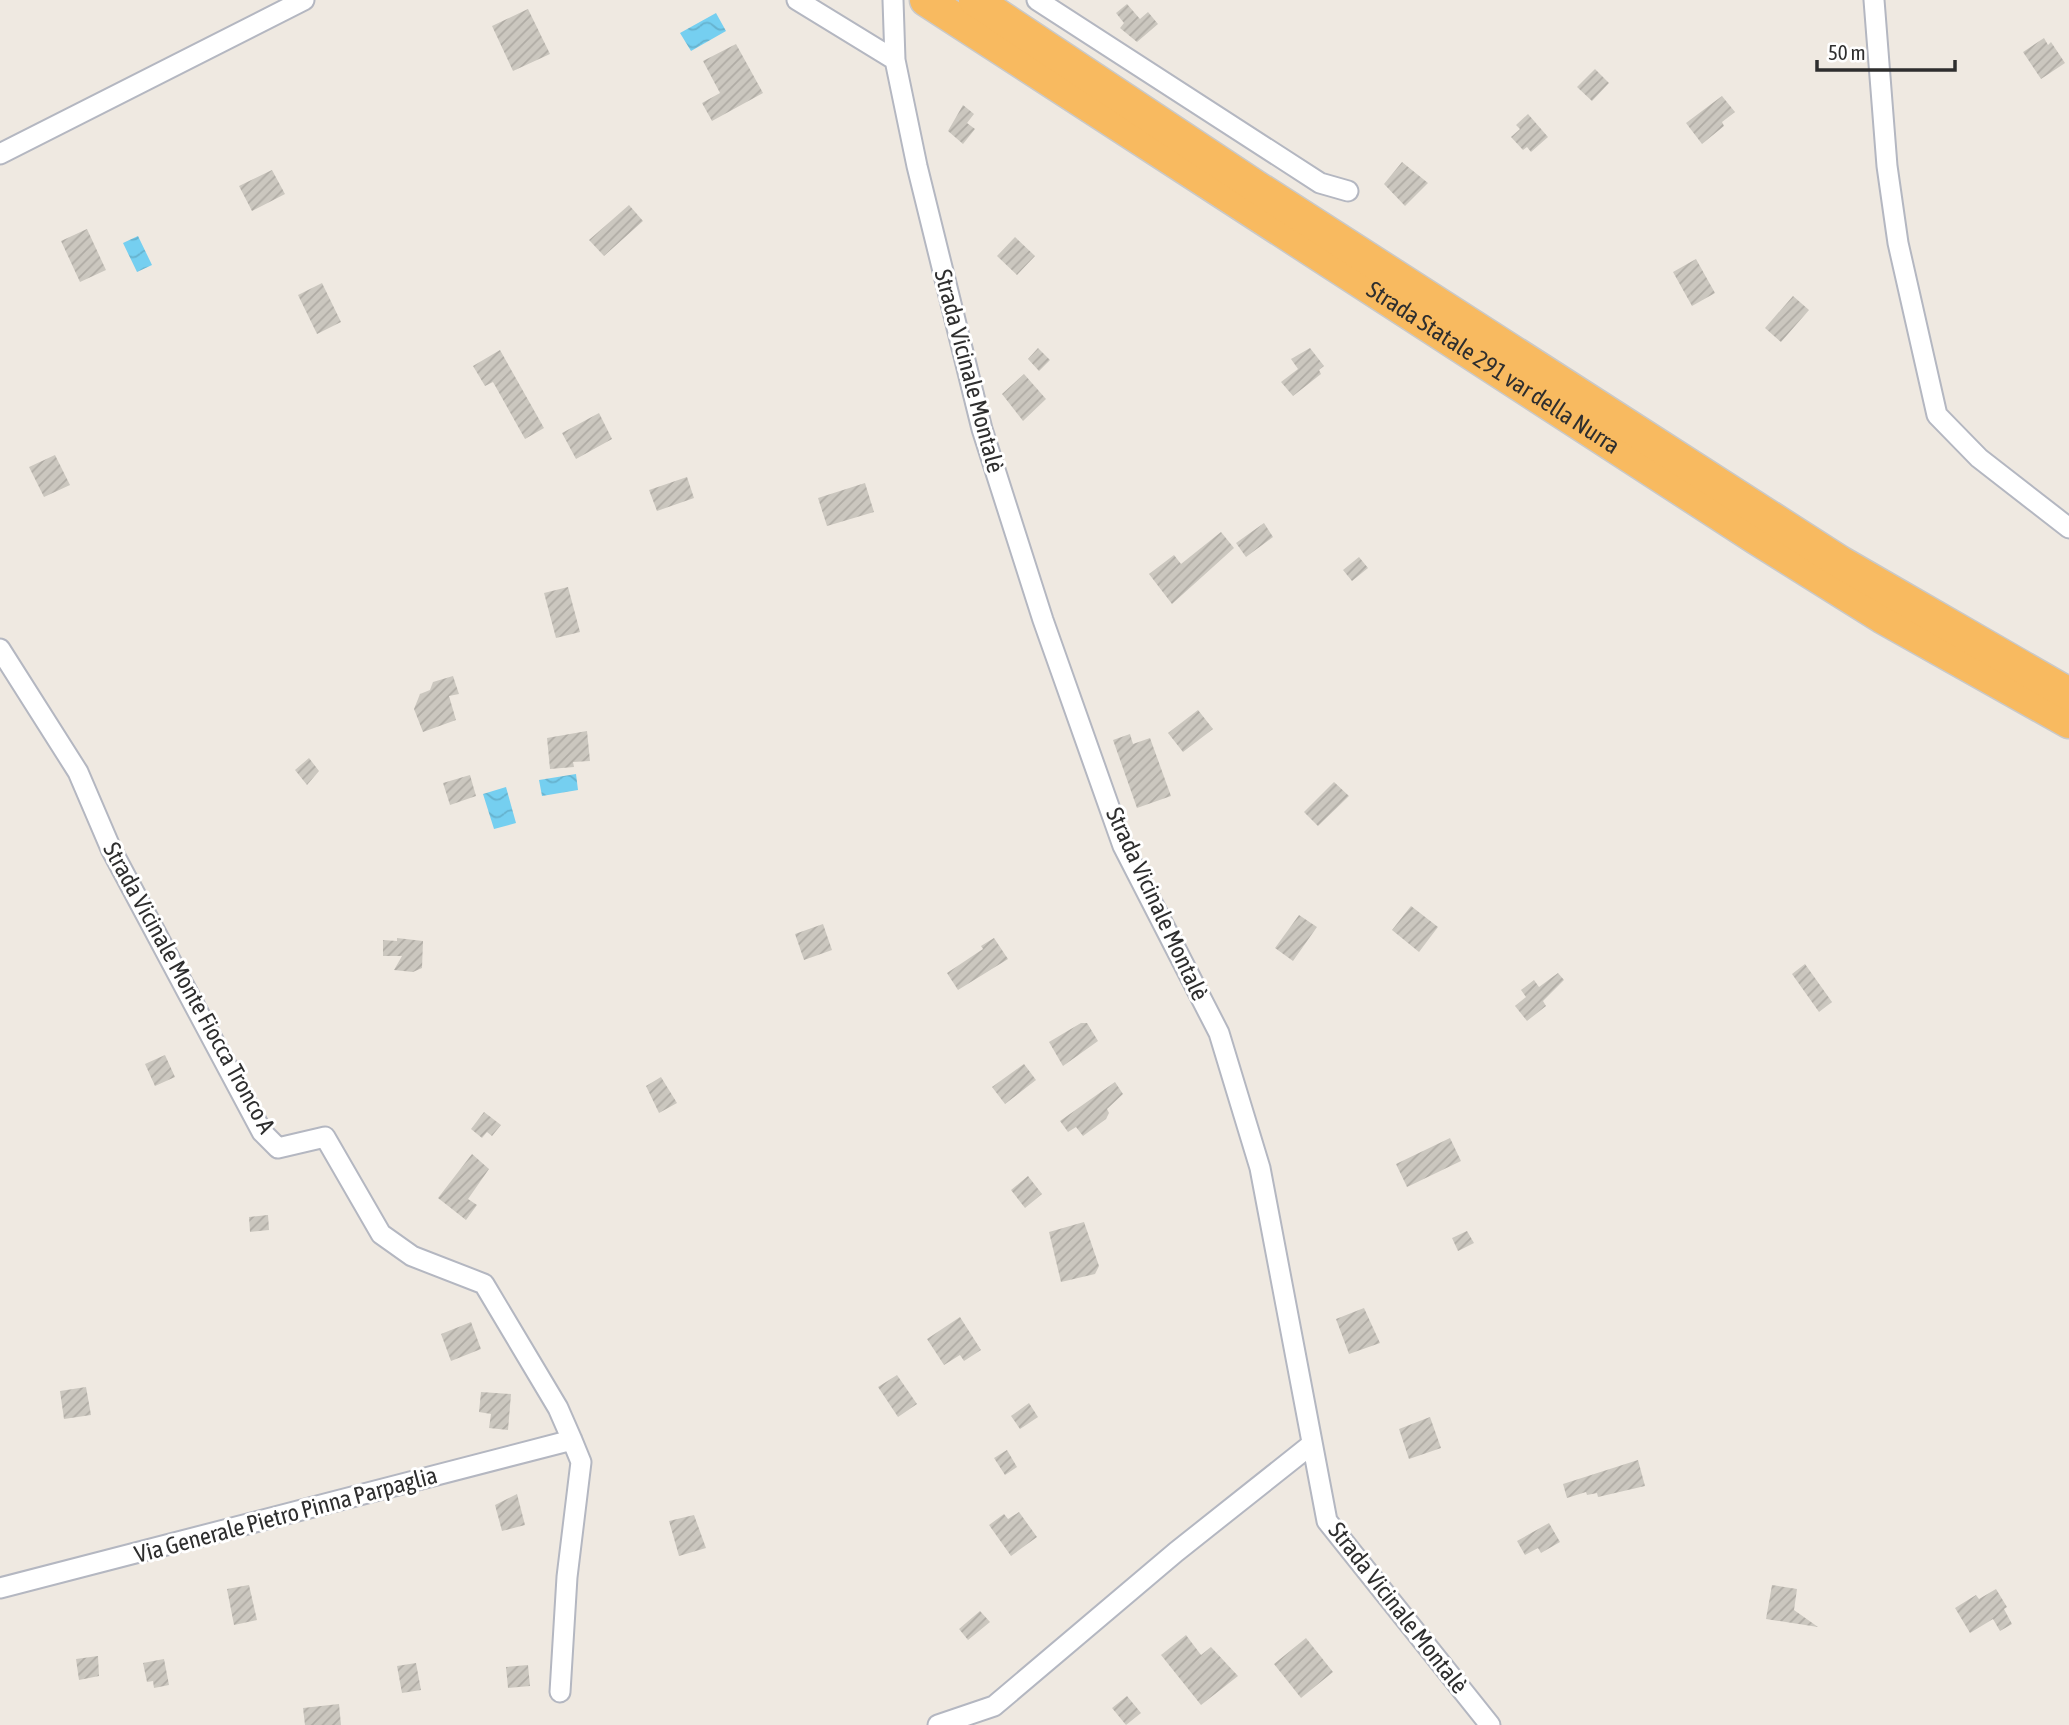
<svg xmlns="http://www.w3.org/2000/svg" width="2069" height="1725" viewBox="0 0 2069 1725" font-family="'Asap Condensed',sans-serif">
<defs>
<pattern id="water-waves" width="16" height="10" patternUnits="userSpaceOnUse" patternTransform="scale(1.75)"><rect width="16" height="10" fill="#75cff0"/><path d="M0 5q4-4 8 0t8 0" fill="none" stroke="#66b2ce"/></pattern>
<pattern id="building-hatch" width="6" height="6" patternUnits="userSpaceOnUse" patternTransform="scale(1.75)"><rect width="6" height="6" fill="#cbc7bf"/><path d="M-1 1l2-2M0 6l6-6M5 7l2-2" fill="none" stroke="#afaba4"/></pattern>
</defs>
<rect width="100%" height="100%" fill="#efe9e1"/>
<path fill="url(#water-waves)" d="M716,13L726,31L691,51L680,33Z
M138,236L152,265L137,272L123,243Z
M576,774L578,790L542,796L539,780Z
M506,787L516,823L494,829L483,794Z"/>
<path fill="url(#building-hatch)" d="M1127,4L1140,19L1148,12L1158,24L1137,42L1120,28L1124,23L1116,13Z
M528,9L550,54L513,71L492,26Z
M2044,38L2048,45L2051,42L2065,63L2041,79L2023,52Z
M736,44L763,93L712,121L702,103L720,93L703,61Z
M1595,69L1609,83L1592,101L1577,87Z
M1722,96L1735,112L1722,122L1724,126L1702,144L1686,123Z
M963,105L974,114L967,123L975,129L963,144L948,131Z
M1528,114L1548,137L1531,152L1527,147L1523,150L1511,137L1520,129L1516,125Z
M1402,162L1428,183L1405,206L1384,184Z
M272,170L285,194L252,211L239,186Z
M629,205L643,221L604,256L589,240Z
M87,229L106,270L80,282L61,241Z
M1015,237L1035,256L1017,275L997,256Z
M1696,259L1715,293L1692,306L1673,272Z
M322,283L341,322L317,334L298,295Z
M1793,296L1809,310L1781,342L1765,328Z
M1038,348L1050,360L1039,371L1028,359Z
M1310,348L1324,366L1319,370L1321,374L1293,396L1281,382L1298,369L1291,359Z
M500,350L544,428L525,439L493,382L485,386L473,366Z
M1024,374L1046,399L1023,421L1002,394Z
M599,413L612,439L576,459L562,433Z
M55,455L70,485L44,497L29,467Z
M687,477L694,498L657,511L649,490Z
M865,483L874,512L827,526L818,498Z
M1264,523L1273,537L1246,557L1236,543Z
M1221,532L1234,548L1172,604L1149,574L1174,555L1181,564Z
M1359,557L1368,568L1352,581L1343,570Z
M568,587L580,632L556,638L544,593Z
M453,676L459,694L449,696L456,720L423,732L414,709L420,694L430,690L433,682Z
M1198,710L1213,729L1183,752L1168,733Z
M587,731L590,761L573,762L574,767L550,769L547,738Z
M1130,734L1133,744L1150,738L1171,796L1137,808L1113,740Z
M309,758L319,771L307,785L295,770Z
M470,775L476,796L450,805L443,783Z
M1334,782L1349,796L1318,826L1304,812Z
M1411,906L1438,927L1419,952L1392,930Z
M1299,915L1317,927L1293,961L1275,948Z
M823,924L832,950L804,960L795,934Z
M397,938L423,941L422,968L413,972L394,970L402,956H383V940L397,941Z
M994,938L1008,959L958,990L947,973L983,949L981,946Z
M1805,964L1832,1002L1819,1012L1792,974Z
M1558,973L1564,980L1543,1001L1546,1006L1527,1021L1515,1006L1526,997L1521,990L1534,980L1539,987Z
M1081,1023H1087L1098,1041L1063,1066L1049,1042Z
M165,1055L175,1077L155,1086L145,1064Z
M1024,1064L1036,1080L1005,1104L992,1087Z
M661,1077L677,1103L659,1113L646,1086Z
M1115,1082L1123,1094L1107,1109L1109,1113L1106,1119L1083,1136L1076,1127L1068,1132L1060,1121Z
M484,1112L501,1125L492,1136L487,1132L482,1138L471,1129Z
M1450,1138L1461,1161L1407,1187L1396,1164Z
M472,1154L489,1169L468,1199L477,1205L466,1220L438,1198Z
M1028,1176L1042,1194L1025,1208L1011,1190Z
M268,1215L269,1230L250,1232L249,1217Z
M1084,1222L1099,1266L1095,1274L1061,1282L1049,1232Z
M1467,1231L1474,1243L1458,1251L1452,1238Z
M1364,1308L1380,1343L1349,1354L1336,1319Z
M960,1317L981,1350L964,1361L960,1355L944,1365L927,1339Z
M471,1322L481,1349L451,1361L441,1334Z
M897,1375L917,1404L898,1417L878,1387Z
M86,1387L91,1415L64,1419L60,1391Z
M481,1392L511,1394L508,1430L489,1428L491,1414L479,1412Z
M1029,1403L1038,1417L1020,1429L1011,1416Z
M1430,1417L1441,1448L1409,1459L1399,1429Z
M1007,1450L1017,1467L1005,1475L994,1458Z
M1638,1460L1645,1486L1598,1497L1597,1493L1587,1495L1586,1492L1567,1498L1563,1484Z
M517,1494L525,1525L502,1531L495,1505Z
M1019,1512L1037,1537L1011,1556L989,1525L1004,1514L1008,1519Z
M694,1515L706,1548L679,1556L669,1521Z
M1549,1523L1560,1542L1541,1553L1538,1548L1525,1555L1517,1541Z
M249,1585L257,1620L234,1625L227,1589Z
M1772,1585L1797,1589L1794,1610L1818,1627L1766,1619Z
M1996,1589L2007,1607L2004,1609L2012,1624L2000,1631L1993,1619L1970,1633L1955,1608L1976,1595L1979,1599Z
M980,1611L990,1622L968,1640L959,1629Z
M1186,1635L1201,1655L1211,1647L1238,1676L1201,1705L1161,1655Z
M1306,1638L1333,1672L1301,1698L1274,1664Z
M98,1656L99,1676L79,1680L76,1659Z
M164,1659L169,1685L154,1688L153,1681L147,1682L143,1663Z
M416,1663L421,1690L402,1693L397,1666Z
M528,1665L530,1686L508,1688L506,1667Z
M1127,1696L1141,1713L1126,1725L1112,1708Z
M339,1704L341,1725H305L303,1708Z"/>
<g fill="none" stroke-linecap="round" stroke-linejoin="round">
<g stroke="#b4b7c1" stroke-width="23">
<path id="minor" d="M797,0L895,60
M893,0L895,60L917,166L982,429L1043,620L1123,846L1219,1033L1260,1168L1327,1521L1490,1725
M1037,0L1320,183L1348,191
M1874,0L1887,166L1898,243L1937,415L1979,458L2069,528
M0,154L304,0
M0,649L78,772L111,849L262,1132L278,1148L325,1137L381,1234L412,1256L484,1284L558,1408L572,1440L581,1462L567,1577L560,1692
M0,1588L572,1440
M938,1725L994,1706L1176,1552L1312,1444"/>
</g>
<g stroke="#c9c9c9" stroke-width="35">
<g id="trunk">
<path id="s1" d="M926,0L1756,538L1882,617L2069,722"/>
<path d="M975,0L1255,186L1840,562L2069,694"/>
</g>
</g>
<use href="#minor" stroke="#fff" stroke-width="19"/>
<use href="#trunk" stroke="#f8ba60" stroke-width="32"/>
</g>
<g text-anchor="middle" stroke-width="6" stroke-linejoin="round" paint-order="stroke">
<g font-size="24" fill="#2e2e2e" stroke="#fff">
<text dy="8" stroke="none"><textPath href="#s1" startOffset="676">Strada Statale 291 var della Nurra</textPath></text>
<text transform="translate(969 371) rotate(75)" y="8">Strada Vicinale Montalè</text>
<text transform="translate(1157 904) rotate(65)" y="8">Strada Vicinale Montalè</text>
<text transform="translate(189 988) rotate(61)" y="8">Strada Vicinale Monte Fiocca Tronco A</text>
<text transform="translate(286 1515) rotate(-15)" y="8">Via Generale Pietro Pinna Parpaglia</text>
<text transform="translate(1398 1608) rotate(52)" y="8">Strada Vicinale Montalè</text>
</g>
</g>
<path d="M1817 60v10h138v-10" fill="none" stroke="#2e2e2e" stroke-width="3.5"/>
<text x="1828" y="60" font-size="21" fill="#2e2e2e" stroke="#ffffff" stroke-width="5" paint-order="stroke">50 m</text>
</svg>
